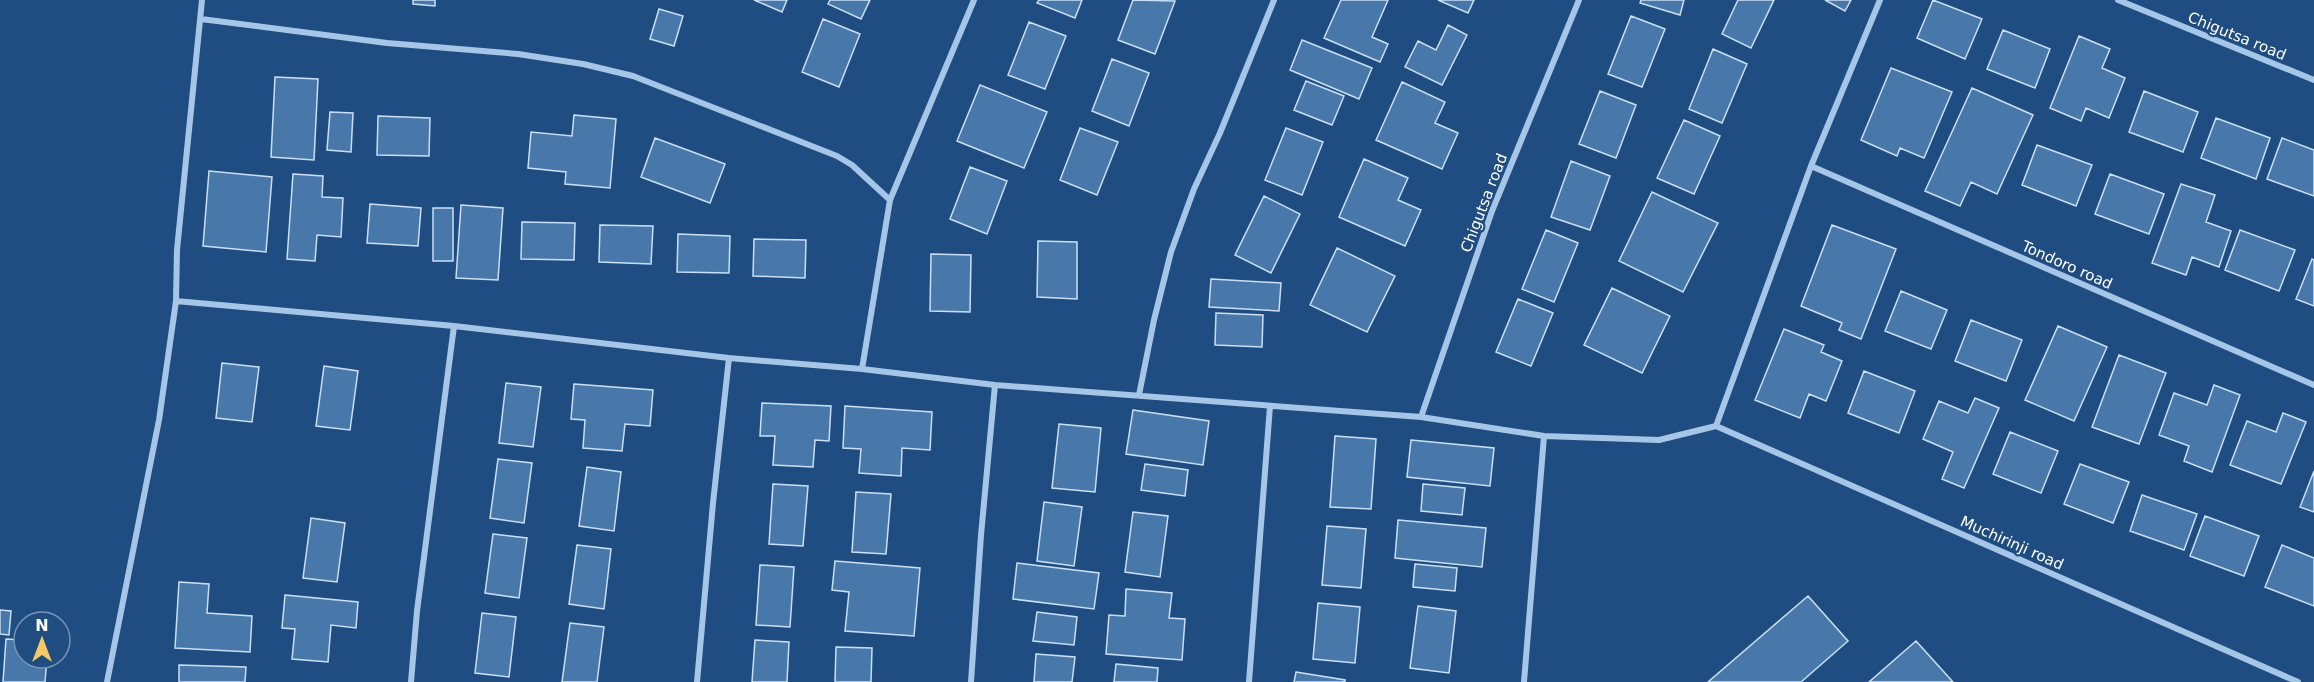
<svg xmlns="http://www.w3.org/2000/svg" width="2314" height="682" viewBox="0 0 2314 682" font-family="'DejaVu Sans',sans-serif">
<rect width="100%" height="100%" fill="#204d81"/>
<path fill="#4877aa" stroke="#cadff6" stroke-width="1.5" d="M413,0H435V6L413,4Z
M754,0H787L782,12Z
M830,0H870L861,19L828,4Z
M1039,0H1082L1075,18L1037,3Z
M1133,0L1175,1L1155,54L1118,40Z
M1341,0H1388L1372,37L1388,44L1380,62L1324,38Z
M1438,0H1474L1468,13Z
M1641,0H1684L1680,15L1640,3Z
M1738,0H1774L1751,48L1722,34Z
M1825,0H1851L1845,11Z
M1933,0L1982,19L1965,59L1917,38Z
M659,9L683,16L674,46L650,39Z
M1631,16L1665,29L1642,87L1608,74Z
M823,19L860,34L839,87L802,72Z
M1029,22L1066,36L1045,89L1008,75Z
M1448,25L1467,35L1442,85L1405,67L1418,41L1436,50Z
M2003,30L2050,49L2035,88L1987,69Z
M2079,36L2110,49L2102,68L2125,78L2109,118L2086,108L2081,121L2050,108Z
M1302,40L1372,68L1359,99L1290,70Z
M1713,49L1747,64L1722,123L1689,109Z
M1112,59L1149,73L1129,126L1092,111Z
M1891,68L1952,92L1924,158L1900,148L1897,156L1861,140Z
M275,77L318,79L314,160L271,157Z
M1306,81L1344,96L1332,125L1294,110Z
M1402,82L1445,102L1435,123L1458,133L1442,169L1376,140Z
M980,85L1047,112L1024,168L957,141Z
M1972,88L2033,115L1997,194L1971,182L1960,206L1925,191Z
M1600,91L1636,105L1616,158L1579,144Z
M2144,91L2198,112L2183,152L2129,132Z
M330,112L353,113L351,152L327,150Z
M574,115L616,119L610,188L565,184L566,172L528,168L531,132L572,136Z
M378,116L430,118L429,156L377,155Z
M2216,118L2270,138L2256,179L2201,158Z
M1684,120L1720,136L1694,194L1657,178Z
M1080,128L1118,142L1097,195L1060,180Z
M1286,128L1323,142L1302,195L1265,180Z
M655,138L725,164L710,203L641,177Z
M2282,138L2314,150V196L2267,179Z
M2037,145L2092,165L2076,206L2022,185Z
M1364,159L1408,178L1398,200L1421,210L1405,246L1339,217Z
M1571,161L1610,176L1590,230L1551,217Z
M970,167L1007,181L987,234L950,219Z
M209,171L272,177L266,252L203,246Z
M293,174L323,176L322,197L343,198L341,237L317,235L315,261L287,259Z
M2110,174L2164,194L2149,234L2095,214Z
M2181,184L2215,195L2206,222L2231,231L2219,267L2192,257L2186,275L2152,263Z
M1652,192L1718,223L1683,292L1619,261Z
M1264,196L1300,214L1271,273L1235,255Z
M370,204L421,208L418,246L367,243Z
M461,205L503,208L498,280L456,278Z
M433,208H453V261H433Z
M522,222L575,223L574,260L521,259Z
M600,225L653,226L651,264L599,262Z
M1832,225L1896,249L1861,339L1839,330L1842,323L1801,306Z
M1546,230L1578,243L1554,302L1522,289Z
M2240,230L2295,250L2279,291L2225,270Z
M678,234L730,236L729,273L677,272Z
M754,239L806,240L805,278L753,276Z
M1038,241L1077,242V299L1037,297Z
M1337,248L1395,276L1367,332L1310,305Z
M931,254L971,255L970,312L930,311Z
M2312,259L2314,260V306L2296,299Z
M1211,279L1281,283L1279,311L1209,307Z
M1612,288L1670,316L1642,373L1584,345Z
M1901,291L1947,310L1931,349L1885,331Z
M1518,299L1553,313L1531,366L1496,352Z
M1216,313L1263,315L1262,347L1215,345Z
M1971,320L2022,340L2006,381L1955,361Z
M2058,326L2107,347L2074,421L2025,400Z
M1784,329L1824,345L1821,352L1842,361L1826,401L1809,394L1800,418L1755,400Z
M2119,355L2166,373L2139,444L2092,427Z
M222,363L259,367L252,422L216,418Z
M324,366L358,371L350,430L316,426Z
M1864,371L1915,391L1899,433L1848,413Z
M506,383L541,387L533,447L499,443Z
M574,384L653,390L650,426L625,424L622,451L583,448L585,420L571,419Z
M2214,385L2240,395L2212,472L2184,461L2189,446L2159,435L2174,393L2207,405Z
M1975,398L1999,408L1964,488L1942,479L1953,452L1923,439L1939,401L1968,413Z
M762,403L831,406L829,441L815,440L813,467L773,465L775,436H760Z
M845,406L932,412L930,450L902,448L901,476L859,473L861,449L843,448Z
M1133,410L1209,421L1203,465L1126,454Z
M2283,413L2306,422L2281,484L2230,465L2247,421L2276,432Z
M1059,424L1101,428L1095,492L1052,488Z
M2010,432L2058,451L2041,493L1993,474Z
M1335,436L1376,439L1371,509L1330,507Z
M1411,440L1494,448L1490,486L1407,477Z
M498,459L532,463L524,523L490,518Z
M1145,464L1188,470L1185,496L1141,490Z
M2080,464L2129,482L2113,523L2064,504Z
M587,467L621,472L614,531L579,526Z
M2314,471V512L2300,507Z
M773,484L808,486L803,546L769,544Z
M1423,484L1465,488L1462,515L1421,511Z
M856,492L891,494L886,554L852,552Z
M2142,495L2197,514L2184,550L2130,531Z
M1044,502L1082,507L1074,566L1037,561Z
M1133,512L1168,516L1160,577L1125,572Z
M2205,516L2259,536L2244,576L2190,556Z
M311,518L345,523L337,582L303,578Z
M1398,520L1486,528L1482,567L1395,558Z
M1327,526L1366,529L1361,588L1322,585Z
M493,534L527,538L519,598L485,593Z
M577,545L611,549L604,609L569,604Z
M2282,545L2314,558V606L2265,587Z
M835,561L920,568L914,636L845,631L849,592L832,590Z
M1017,563L1099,573L1094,609L1013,599Z
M1415,564L1457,568L1455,591L1413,587Z
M760,565L794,567L790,627L756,625Z
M179,582L209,584L207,613L252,616L250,652L175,648Z
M1126,589L1172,593L1169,618L1185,619L1182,660L1106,654L1109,615L1125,616Z
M285,595L358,602L356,628L331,625L328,662L292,659L295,629L282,628Z
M1808,596L1848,641L1801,682H1708Z
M1318,603L1360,607L1355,663L1313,659Z
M1418,606L1456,611L1449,673L1410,668Z
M0,610L11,611L9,635L0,634Z
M1037,612L1077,617L1074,645L1033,641Z
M482,613L516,617L509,677L475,673Z
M570,623L604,627L597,682H562Z
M6,639L24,640V658H47L45,682H3Z
M755,640L789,642L787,682H752Z
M1916,641L1953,682H1869Z
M836,647L872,648L871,682H835Z
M1036,654L1075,657L1072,682H1034Z
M1116,664L1158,668L1157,682H1114Z
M179,665L246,667L245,682H179Z
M1296,672L1345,680V682H1294Z"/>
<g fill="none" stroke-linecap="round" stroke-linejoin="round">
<path stroke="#a6c6e8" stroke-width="6" d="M202,0L177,250L176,301L454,326L729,358L862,369L995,385L1421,417L1544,436L1659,440L1716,426L1811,166L1880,0
M2118,0L2314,80
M201,19L387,43L518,54L583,64L633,76L837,156L852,165L890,200
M1811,166L2314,385
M862,369L890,200L974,0
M1139,395L1154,320L1171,252L1194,189L1220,133L1274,0
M1421,417L1492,211L1579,0
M1716,426L2298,682
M107,682L159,420L176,301
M411,682L417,611L454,326
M697,682L713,503L729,358
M971,682L981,535L995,385
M1249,682L1270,406
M1524,682L1544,436"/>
</g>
<g text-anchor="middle" stroke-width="4.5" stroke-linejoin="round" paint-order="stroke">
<g font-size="15" fill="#fff" stroke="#204d81">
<text transform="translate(2237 36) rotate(22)" y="5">Chigutsa road</text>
<text transform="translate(1484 203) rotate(-69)" y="5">Chigutsa road</text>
<text transform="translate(2067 265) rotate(24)" y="5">Tondoro road</text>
<text transform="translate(2012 543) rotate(24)" y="5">Muchirinji road</text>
</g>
</g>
<g transform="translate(42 640)"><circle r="28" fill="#204d81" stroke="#7994b3" stroke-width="1.5"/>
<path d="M0-4.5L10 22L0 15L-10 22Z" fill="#f6c866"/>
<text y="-9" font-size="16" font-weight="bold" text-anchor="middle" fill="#ffffff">N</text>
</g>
</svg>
